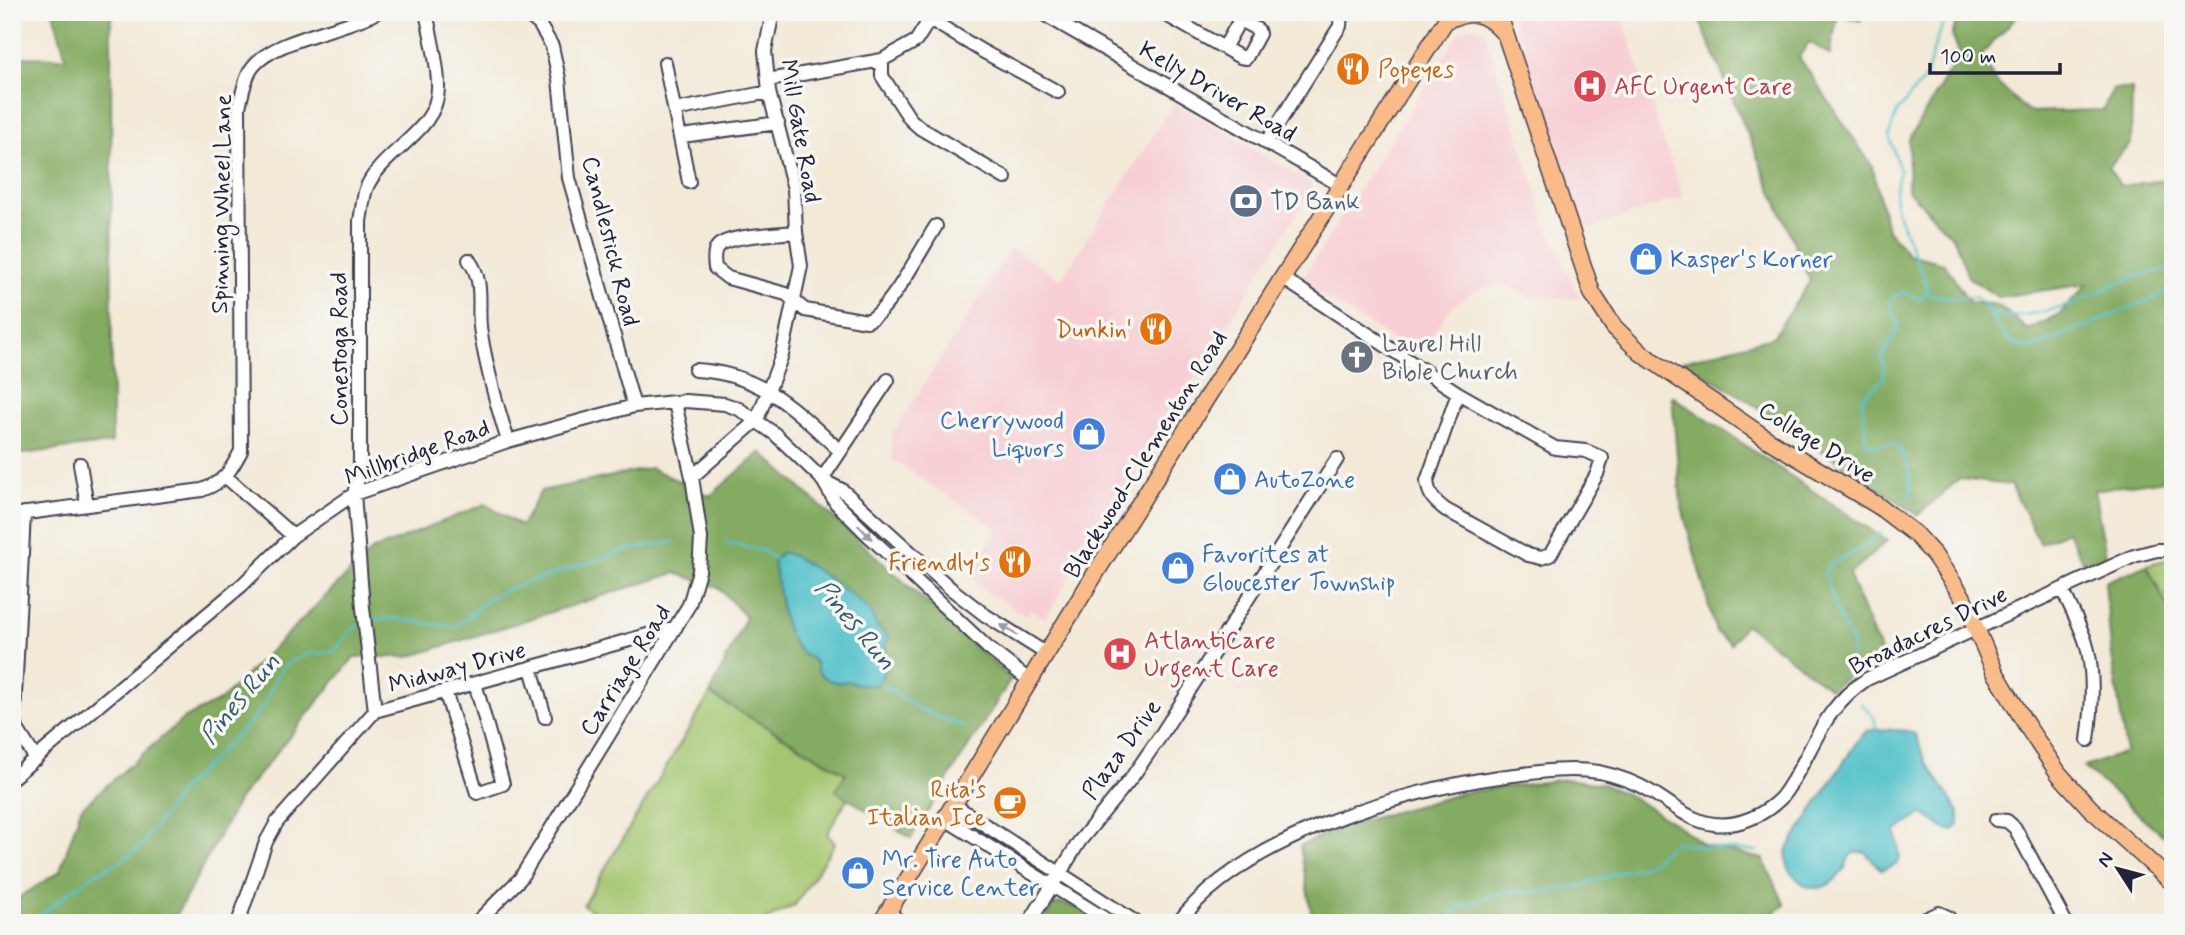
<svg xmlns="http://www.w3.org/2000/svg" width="2185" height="935" viewBox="0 0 2185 935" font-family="Mynerve,sans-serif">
<rect width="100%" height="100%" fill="#f6f6f2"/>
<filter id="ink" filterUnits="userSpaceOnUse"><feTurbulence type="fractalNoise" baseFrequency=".0143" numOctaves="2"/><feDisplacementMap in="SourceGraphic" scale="14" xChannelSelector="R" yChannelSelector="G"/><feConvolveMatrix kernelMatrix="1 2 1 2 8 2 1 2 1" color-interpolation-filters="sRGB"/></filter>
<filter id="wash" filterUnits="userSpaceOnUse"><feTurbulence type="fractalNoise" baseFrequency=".00686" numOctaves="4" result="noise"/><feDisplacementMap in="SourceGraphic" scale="28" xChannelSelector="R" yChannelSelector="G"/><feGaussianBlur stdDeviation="1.57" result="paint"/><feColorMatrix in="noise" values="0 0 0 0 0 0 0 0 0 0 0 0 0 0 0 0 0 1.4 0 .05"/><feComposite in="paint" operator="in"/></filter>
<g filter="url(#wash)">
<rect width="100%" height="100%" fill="#f3e9d7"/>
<path fill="#f7cfd4" d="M1511,12H1620L1683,197L1584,230Z
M1475,26L1485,32L1548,228L1580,299L1528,296L1500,284L1474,291L1451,308L1418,355L1300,282L1461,30Z
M1174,103L1306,180L1311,184L1312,189L1045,618L1031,609L1027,616L985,591L968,575L998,529L893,460L891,450L892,435L1011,248L1061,279Z"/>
<path fill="#a5c66f" stroke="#647455" stroke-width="2" d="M2165,560L2173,561V587L2166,594L2173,601V619L2147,565Z
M710,694L846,774L836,790L848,797L827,834L835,843L795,905L759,923H612L583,905Z"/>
<path fill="#84ab62" stroke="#53664e" stroke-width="2" d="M53,12H111L112,443L12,455V57L66,58Z
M1696,12H1862L1860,21L1838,14L1830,55L1809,42L1799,57L1872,166L1887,229L1908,254L1944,263L1969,302L1998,305L2028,330L2060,314L2087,284L1998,297L1968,277L1955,240L1908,190L1909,139L1960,54L1952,36L1959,12H2021L1982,54L1994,80L2028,112L2103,110L2113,89H2132L2131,143L2108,167L2121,186L2173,179V479L2094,490L2106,555L2085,565L2067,531L2040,544L2011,485L1959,479L1918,515L1742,397L1683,361L1773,337L1810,281Z
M1672,396L1887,541L1849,575L1882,656L1856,669L1831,689L1745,624L1731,644L1716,632L1681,504Z
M761,452L1011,679L911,838L836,791L846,773L710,694L746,617L718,587L675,573L409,657H354L239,799L172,923H12V902L60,871L81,808L183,719L221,700L371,551L485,504L521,526L541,491L651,468L710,496Z
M2147,565L2173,619V844L2084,767L2126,752L2111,649L2105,582Z
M1566,779L1602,784L1628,795L1680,827L1704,845L1763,859L1785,905L1759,923H1313L1300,846L1341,827L1466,792Z
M1062,903L1080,909L1101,923H1043L1053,905Z"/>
<path fill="#54c2cb" stroke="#3b7283" stroke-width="2" d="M782,552C798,555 859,598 869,611C873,616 874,621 877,626C881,630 885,633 888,638L885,643C888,659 887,673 875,685H861L847,681C839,685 824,680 819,672C815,666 819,667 815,662C808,656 800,653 794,644C779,622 781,590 773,564L776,558Z
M1877,729L1908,731L1915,734L1926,762L1959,812V825L1953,830C1939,831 1934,817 1922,814L1896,831L1900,858L1896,865L1881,870L1865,852C1860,852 1853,851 1850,856C1846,860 1847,867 1843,871C1829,890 1809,896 1793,874C1786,866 1785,858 1788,848L1858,740L1867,731Z"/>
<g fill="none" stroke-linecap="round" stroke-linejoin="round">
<path stroke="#54c2cb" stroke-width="2.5" d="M1926,293V285L1896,208L1895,191L1900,170L1889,135L1897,112L1926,77L1937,38L1949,12
M1926,293L1950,298L1975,297C2000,314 1996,351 2035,347L2173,290
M1989,310L1995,315L2004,317C2022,316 2059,310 2074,303C2106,289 2137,270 2173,270
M1909,499C1912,482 1909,452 1892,443L1875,446L1866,443L1862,401L1865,394L1884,379L1882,356L1897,330L1898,323L1891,306V299L1903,292L1921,299L1926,293
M726,542L763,551L778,561
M369,620L392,618L453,627L464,621L485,601L505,590L629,549L674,542
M1845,676L1852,651V643L1836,611L1825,572L1832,563L1858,551L1881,533
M877,678C901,701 932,717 964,726
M1861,704C1871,713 1879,718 1874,733
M32,923L70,891L98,872L120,862L141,846L183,788L252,720L265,703L276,678L284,666L306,654L333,652L349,632L360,624
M1450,923L1453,913L1462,905L1507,891L1539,892L1586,884L1613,874L1647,865L1676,841C1702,849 1730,849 1757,851"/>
</g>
</g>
<g filter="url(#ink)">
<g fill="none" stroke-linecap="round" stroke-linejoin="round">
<g stroke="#414052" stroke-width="16">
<path id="minor" d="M524,12L539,24L552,46L559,79L569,178L634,406
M918,12L982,51L1058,92
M1040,12L1340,185
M1161,12L1240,57L1246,58L1259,34L1258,30L1242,21L1238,23L1224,48
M882,60V76L910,119L920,128L1005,178
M665,63L689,182
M768,80L882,60L916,41L930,19
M675,110L769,92
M682,136L778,123
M1266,143L1340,26L1341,12
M796,232C779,234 729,235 718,246C713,251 714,261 715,268L728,278L786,294L805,310L867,321C888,314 922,248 936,226
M469,260C486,284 476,308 481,334C487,371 497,406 508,441
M1284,279L1458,393
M695,370C761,373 794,409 840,451
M1458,393L1555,448L1586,451L1602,458L1597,474L1550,555L1541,558L1528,555L1446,510C1434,501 1429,496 1427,481Z
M80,464L87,505
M225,476L293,536
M692,477L757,420L782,355L801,266L796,232L794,189L769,92L765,51L773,12
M822,479L888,380
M822,480L842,490L950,588L985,615L1047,654
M24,513L14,716L17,729L36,759
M12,515L202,490C224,482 230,472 241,451L239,107C242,95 244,82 250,71C268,39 346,30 377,12
M2062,589C2070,606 2079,623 2085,640C2095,669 2092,711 2088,740
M531,668L545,717
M445,691L477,793L503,784L475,683
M375,711L363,608L354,494L360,471V221C362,211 363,198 366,189C381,151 438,132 438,88C439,67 430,33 426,12
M12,778L241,586L293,536L354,494L508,441L634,406L685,401L725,404L739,409L775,434L822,479L836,503L870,537L988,648L1030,681
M954,805L1137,923
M945,819L1112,923
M1996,820L2007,821L2015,828L2066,923
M889,910L899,923
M238,923L266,842L277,822L375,711L676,627
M476,923L520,879L689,605L699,571L701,538L692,477L675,403
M1029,923L1079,842L1132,777L1159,738L1337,459
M1178,923C1241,839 1398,791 1499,777C1532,773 1566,767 1599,772C1618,776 1637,783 1653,793C1673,805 1690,821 1714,824C1739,827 1764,815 1781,798C1814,755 1817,712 1867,679L2134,556L2157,550H2173
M1916,923L1939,913L1948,917L1952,923"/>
</g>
<g stroke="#414052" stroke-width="19">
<path id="major" d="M1498,12L1592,293L1614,327L1641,353L1770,441L1877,505L1915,534L1934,555L1962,596L1995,672L2027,726L2059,774L2090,808L2173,883
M1446,20C1473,11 1483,10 1503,32
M881,923L1100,566L1451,12"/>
</g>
<use href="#minor" stroke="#fff" stroke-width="12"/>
<use href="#major" stroke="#f9bc89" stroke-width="16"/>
</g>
<defs><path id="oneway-solid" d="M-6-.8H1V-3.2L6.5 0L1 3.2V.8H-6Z" transform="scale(1.75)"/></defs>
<g fill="#9c9ca7">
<use href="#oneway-solid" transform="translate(865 532) rotate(45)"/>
<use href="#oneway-solid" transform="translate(1009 630) rotate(-148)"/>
</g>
</g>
<defs>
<g id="restaurant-disc" transform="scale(1.75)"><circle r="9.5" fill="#e8710a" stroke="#f6f6f2"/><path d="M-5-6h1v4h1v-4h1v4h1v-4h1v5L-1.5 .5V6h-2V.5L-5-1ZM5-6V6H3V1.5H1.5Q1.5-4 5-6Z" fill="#fff"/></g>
<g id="hospital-disc" transform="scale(1.75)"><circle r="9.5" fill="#e0444e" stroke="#f6f6f2"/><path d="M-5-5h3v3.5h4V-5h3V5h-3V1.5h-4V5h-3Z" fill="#fff"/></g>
<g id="bank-disc" transform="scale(1.75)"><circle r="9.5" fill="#5c6f8a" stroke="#f6f6f2"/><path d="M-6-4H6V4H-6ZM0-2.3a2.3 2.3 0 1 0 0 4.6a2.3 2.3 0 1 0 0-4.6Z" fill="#fff"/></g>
<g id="shop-disc" transform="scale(1.75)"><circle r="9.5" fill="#3f7fe0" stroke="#f6f6f2"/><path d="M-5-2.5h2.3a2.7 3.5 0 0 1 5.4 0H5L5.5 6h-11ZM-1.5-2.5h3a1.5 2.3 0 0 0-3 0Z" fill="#fff"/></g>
<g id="church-disc" transform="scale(1.75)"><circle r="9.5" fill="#6b7280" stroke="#f6f6f2"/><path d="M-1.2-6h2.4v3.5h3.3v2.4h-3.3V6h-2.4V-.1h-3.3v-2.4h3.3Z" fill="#fff"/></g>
<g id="cafe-disc" transform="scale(1.75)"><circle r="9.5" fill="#e8710a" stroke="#f6f6f2"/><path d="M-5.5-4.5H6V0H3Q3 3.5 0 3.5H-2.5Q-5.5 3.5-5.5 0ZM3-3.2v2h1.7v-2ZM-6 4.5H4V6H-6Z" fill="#fff"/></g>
</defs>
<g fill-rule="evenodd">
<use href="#restaurant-disc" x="1353" y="69"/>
<use href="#hospital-disc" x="1590" y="86"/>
<use href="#bank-disc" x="1246" y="201"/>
<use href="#shop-disc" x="1646" y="259"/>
<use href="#restaurant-disc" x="1156" y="329"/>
<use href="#church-disc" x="1357" y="357"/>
<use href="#shop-disc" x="1089" y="434"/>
<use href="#shop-disc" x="1230" y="479"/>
<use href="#restaurant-disc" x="1015" y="562"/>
<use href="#shop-disc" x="1178" y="568"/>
<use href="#hospital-disc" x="1120" y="654"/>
<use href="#cafe-disc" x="1010" y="803"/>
<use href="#shop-disc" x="858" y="873"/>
</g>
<g text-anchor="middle" stroke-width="7" stroke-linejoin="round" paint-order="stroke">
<g font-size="24" fill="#c56008" stroke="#f6f6f2" text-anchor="end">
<text x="1378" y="77" text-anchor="start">Popeyes</text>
<text x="1132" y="337">Dunkin'</text>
<text x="990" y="570">Friendly's</text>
<text x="986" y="797">Rita's<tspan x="986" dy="28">Italian Ice</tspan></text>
</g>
<g font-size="24" fill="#be3a42" stroke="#f6f6f2" text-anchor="start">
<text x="1614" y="94">AFC Urgent Care</text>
<text x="1144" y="648">AtlantiCare<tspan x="1144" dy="28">Urgent Care</tspan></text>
</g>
<g font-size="24" fill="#22223b" stroke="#f6f6f2">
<text transform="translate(1218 91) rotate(30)" y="8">Kelly Driver Road</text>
<text transform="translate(801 131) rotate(80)" y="8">Mill Gate Road</text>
<text transform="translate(221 204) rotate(-89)" y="8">Spinning Wheel Lane</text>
<text transform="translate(611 241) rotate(76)" y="8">Candlestick Road</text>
<text transform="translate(339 349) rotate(-90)" y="8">Conestoga Road</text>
<text transform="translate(1817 442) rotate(32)" y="8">College Drive</text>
<text transform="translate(417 452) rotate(-20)" y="8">Millbridge Road</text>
<text transform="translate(1145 454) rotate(-58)" y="8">Blackwood-Clementon Road</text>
<text transform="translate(1928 630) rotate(-26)" y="8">Broadacres Drive</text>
<text transform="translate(457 667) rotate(-15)" y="8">Midway Drive</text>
<text transform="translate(625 670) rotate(-58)" y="8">Carriage Road</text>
<text transform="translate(1121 749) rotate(-54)" y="8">Plaza Drive</text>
</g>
<g font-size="24" fill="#4e5e75" stroke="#f6f6f2" text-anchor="start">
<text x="1270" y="209">TD Bank</text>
</g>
<g font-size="24" fill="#366cbe" stroke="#f6f6f2" text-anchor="start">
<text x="1670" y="267">Kasper's Korner</text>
<text x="1064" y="428" text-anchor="end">Cherrywood<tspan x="1064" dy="28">Liquors</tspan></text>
<text x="1254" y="487">AutoZone</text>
<text x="1202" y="562">Favorites at<tspan x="1202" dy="28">Gloucester Township</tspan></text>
<text x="882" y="867">Mr. Tire Auto<tspan x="882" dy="28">Service Center</tspan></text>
</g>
<g font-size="24" fill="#5b616d" stroke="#f6f6f2" text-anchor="start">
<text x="1382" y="351">Laurel Hill<tspan x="1382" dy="28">Bible Church</tspan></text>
</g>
<g font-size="26" font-style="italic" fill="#345a6d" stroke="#f6f6f2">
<text transform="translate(856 624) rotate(50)" y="9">Pines Run</text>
<text transform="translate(239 698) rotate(-50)" y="9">Pines Run</text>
</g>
</g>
<rect width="2185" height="935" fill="none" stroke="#f6f6f2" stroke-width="42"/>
<g transform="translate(2118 869) rotate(306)" stroke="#f6f6f2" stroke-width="5" paint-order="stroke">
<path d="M0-5L12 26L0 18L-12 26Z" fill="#22223b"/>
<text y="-10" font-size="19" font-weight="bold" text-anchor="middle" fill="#22223b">N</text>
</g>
<path d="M1930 63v10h130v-10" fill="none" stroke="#22223b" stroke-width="3.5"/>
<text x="1940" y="63" font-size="21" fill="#22223b" stroke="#f6f6f2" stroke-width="5" paint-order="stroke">100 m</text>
</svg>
